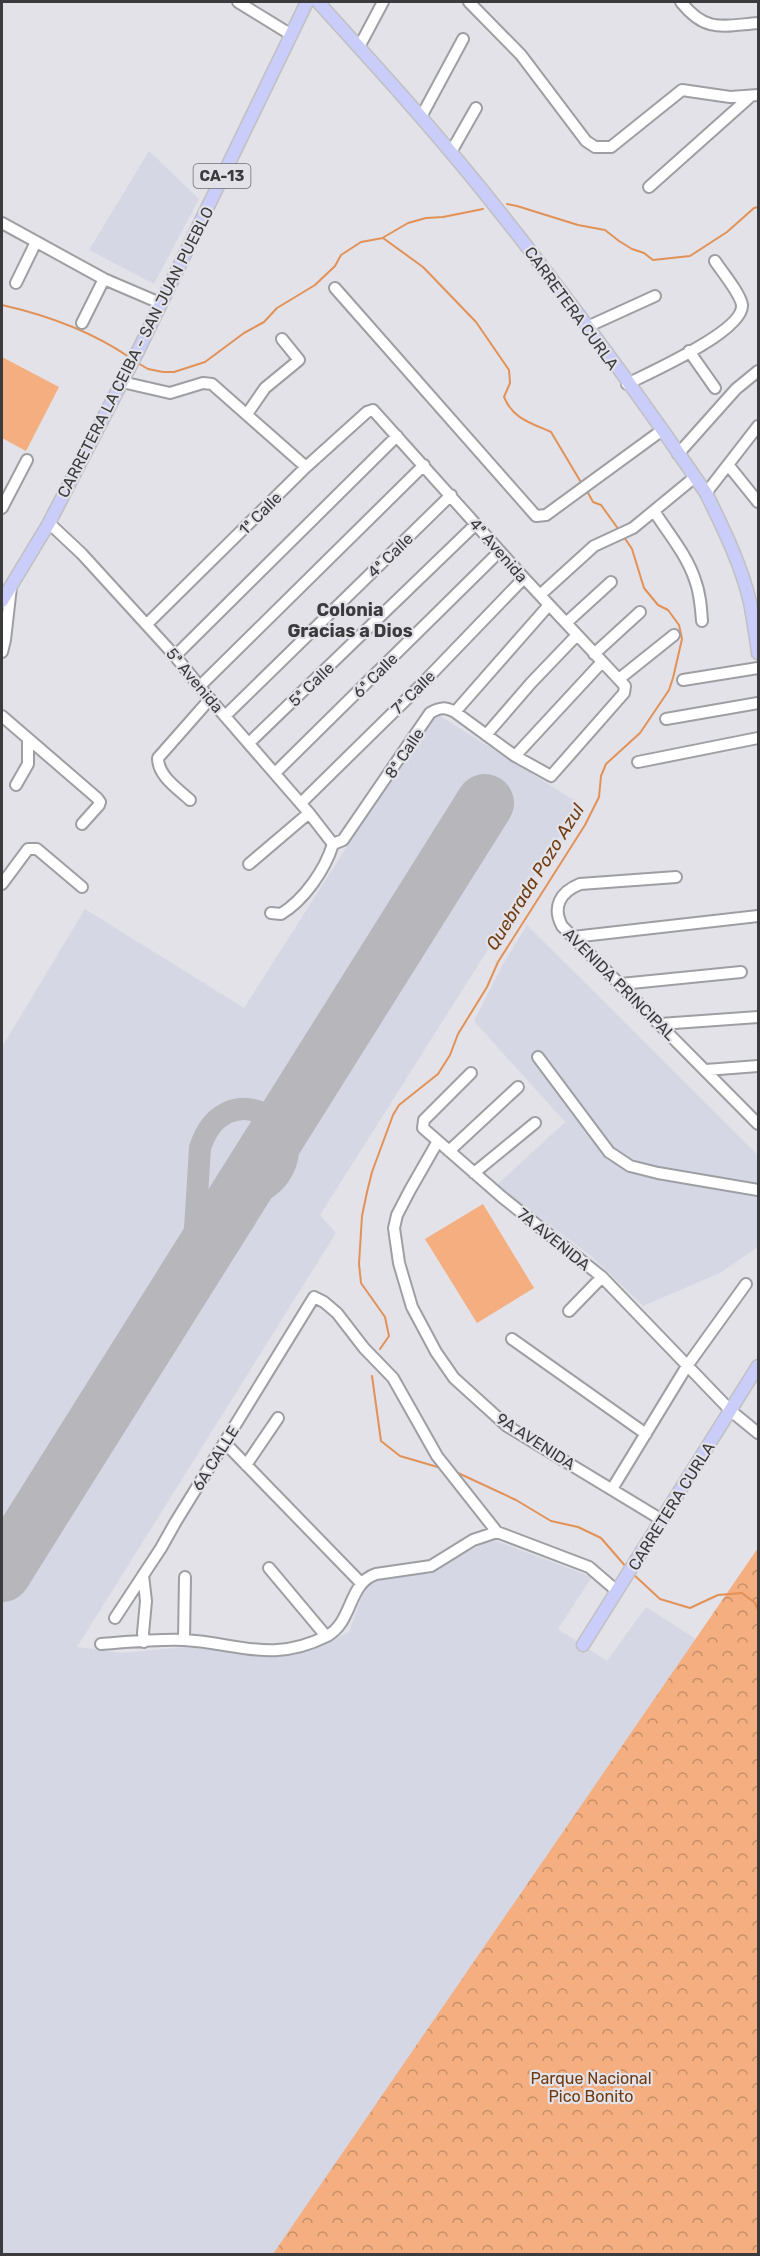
<svg xmlns="http://www.w3.org/2000/svg" width="760" height="2256" viewBox="0 0 760 2256" font-family="Rubik,sans-serif">
<defs>
<pattern id="park-crowns" width="20" height="18" patternUnits="userSpaceOnUse" patternTransform="scale(1.5)"><rect width="20" height="18" fill="#f4ae7f"/><path d="M2 6a3 3 0 1 1 6 0M12 15a3 3 0 1 1 6 0" fill="none" stroke="#c78f69"/></pattern>
</defs>
<rect width="100%" height="100%" fill="#e2e2e8"/>
<path fill="#d6d7e4" d="M149,151L199,199L154,284L89,250Z
M432,713L437,714L580,804L320,1215L336,1233L77,1647L122,1653L185,1647L274,1657L294,1655L324,1645L349,1632L365,1588L370,1582L432,1571L484,1543L496,1541L592,1577L558,1629L607,1661L646,1607L758,1679V2254H2V1047L85,909L244,1008Z
M527,925L758,1155V1247L720,1273L643,1306L591,1256L497,1185L565,1122L474,1021L503,964Z"/>
<path fill="#f4ae7f" d="M2,357L59,387L26,451L2,438Z
M483,1204L534,1288L477,1323L425,1239Z"/>
<path fill="url(#park-crowns)" d="M758,1548V2254H273Z"/>
<g fill="none" stroke-linecap="round" stroke-linejoin="round">
<path stroke="#e29157" stroke-width="2" d="M507,204L517,206L578,225L605,230L619,241L632,249L644,253L653,260L690,256L727,232L754,208L758,207
M384,237L408,223L426,218L443,217L483,209
M2,305C46,315 91,331 129,357
M136,362L148,369L163,372H174L205,362L244,333L264,322L277,308L315,285L335,266L341,255L361,242L383,238L423,267L476,322L509,370L510,383L504,397C513,419 531,423 551,432L582,484
M587,491L593,502L601,505L619,530
M380,1349L389,1336L385,1317L361,1283L359,1264L362,1216L367,1192L372,1172L393,1115L399,1105L438,1074L450,1055L458,1034L487,987L498,962L585,825L599,797L601,776L606,764L640,733L669,690L673,678L682,639L679,625L668,610L658,605L644,588L632,549L624,537
M372,1376L381,1441L400,1456L441,1468
M458,1473L516,1500L551,1521L578,1527L601,1538L627,1568
M633,1574L660,1599L690,1608L718,1595L742,1593L755,1603L758,1610"/>
<path stroke="#b6b6bb" stroke-width="22" d="M187,1278L193,1261L200,1148C224,1071 316,1123 279,1176C269,1191 247,1198 232,1206"/>
<path stroke="#b6b6bb" stroke-width="58" d="M2,1573L485,803"/>
<g stroke="#9e9fa4" stroke-width="14">
<path id="minor" d="M238,2L290,34
M469,2L521,55L586,141L595,147H611L682,90L730,97L758,95
M681,2C706,33 722,26 758,23
M359,47L383,2
M421,117L463,39
M451,152L476,108
M649,187L751,96
M2,223L104,279L160,303
M16,283L36,242
M335,288L536,516L546,515L661,431
M82,323L104,279
M587,327L655,296
M689,351L715,388
M122,382L170,393L203,383L212,384L306,467
M627,384C649,373 744,331 742,305C740,293 722,272 715,261
M247,414L265,388L299,360L282,339
M678,454L736,389L758,371
M729,466L758,502
M706,493L758,426
M2,508L27,460
M654,511C668,533 687,555 695,580C700,593 701,607 702,621
M49,523L82,554L175,656L210,699L309,813L333,844
M540,595L594,546L633,528L695,477
M566,623L611,582
M147,624L306,467L367,412L373,410L524,578L625,686L624,693L551,776L515,756L455,712C445,707 440,707 430,713L343,840L333,844C325,870 304,900 281,914L271,913
M2,652L5,640L11,587
M594,654L640,612
M175,656L397,436
M619,679L674,635
M683,680L758,668
M200,686L424,465
M455,712L549,605
M2,716L97,798L100,802L99,805L82,824
M225,716L451,495
M666,719L758,703
M486,735L531,683L577,635
M249,743L476,524
M515,756L602,662
M638,762L758,738
M275,773L500,551
M16,785L28,764V739
M190,800C177,788 158,776 158,758L210,699
M301,803L418,688L524,578
M249,864L309,813
M676,877L580,884C560,892 552,907 562,926L758,1124
M2,884L28,849H37L82,887
M573,937L758,916
M621,984L741,972
M660,1024L758,1017
M538,1057L609,1152L630,1166L658,1173L758,1190
M706,1070L758,1066
M471,1073L424,1120L423,1128L502,1197L602,1277L731,1411L758,1433
M438,1141L410,1190L397,1215L394,1228L399,1263L412,1307L436,1352L454,1378L507,1426L662,1520
M449,1151L518,1087
M474,1173L535,1123
M569,1311L602,1277
M512,1339L646,1434
M225,1443L361,1583
M246,1465L278,1418
M612,1489L687,1366L746,1284
M497,1532L589,1567L617,1591
M269,1568L326,1636
M143,1575L146,1601L143,1633L144,1642
M115,1618L161,1548L175,1523L314,1297L324,1302L337,1313L364,1348L393,1378L437,1456L497,1532
M184,1640L185,1577
M101,1644C128,1642 156,1639 184,1640C239,1643 271,1664 327,1636C353,1622 348,1583 376,1574L431,1566L473,1540L497,1532"/>
</g>
<g stroke="#c0c0c1" stroke-width="15">
<path id="major" d="M318,2C377,67 436,132 491,201C566,295 638,393 706,493C723,528 741,564 750,602C753,619 756,636 758,653
M2,601L49,523L138,351L307,2
M583,1645L758,1366"/>
</g>
<use href="#minor" stroke="#fff" stroke-width="10"/>
<use href="#major" stroke="#cacdf9" stroke-width="12"/>
</g>
<g text-anchor="middle" stroke-width="4.5" stroke-linejoin="round" paint-order="stroke">
<rect fill="#e2e2e8" stroke="#6d6d70" stroke-width="1.5" x="193.5" y="164" width="57" height="24" rx="4.5"/>
<g font-size="15" font-weight="bold" fill="#3b3b3d">
<text x="222" y="181">CA-13</text>
</g>
<g font-size="16" fill="#3b3b3d" stroke="#e2e2e8">
<text transform="translate(572 308) rotate(54)" y="6">CARRETERA CURLA</text>
<text transform="translate(135 352) rotate(-63)" y="6">CARRETERA LA CEIBA - SAN JUAN PUEBLO</text>
<text transform="translate(260 513) rotate(-45)" y="6">1ª Calle</text>
<text transform="translate(499 550) rotate(49)" y="6">4ª Avenida</text>
<text transform="translate(390 555) rotate(-44)" y="6">4ª Calle</text>
<text transform="translate(375 675) rotate(-45)" y="6">6ª Calle</text>
<text transform="translate(195 680) rotate(50)" y="6">5ª Avenida</text>
<text transform="translate(311 684) rotate(-44)" y="6">5ª Calle</text>
<text transform="translate(413 692) rotate(-45)" y="6">7ª Calle</text>
<text transform="translate(404 753) rotate(-56)" y="6">8ª Calle</text>
<text transform="translate(620 984) rotate(45)" y="6">AVENIDA PRINCIPAL</text>
<text transform="translate(554 1239) rotate(39)" y="6">7A AVENIDA</text>
<text transform="translate(536 1441) rotate(33)" y="6">9A AVENIDA</text>
<text transform="translate(215 1458) rotate(-58)" y="6">6A CALLE</text>
<text transform="translate(671 1506) rotate(-58)" y="6">CARRETERA CURLA</text>
</g>
<g font-size="16" fill="#6f3a0f" stroke="#e2e2e8">
<text x="591" y="2084">Parque Nacional<tspan x="591" dy="18">Pico Bonito</tspan></text>
</g>
<g font-size="18" font-weight="bold" fill="#3b3b3d" stroke="#e2e2e8">
<text x="350" y="616">Colonia<tspan x="350" dy="21">Gracias a Dios</tspan></text>
</g>
<g font-size="18" font-style="italic" fill="#723d12" stroke="#e2e2e8">
<text transform="translate(535 877) rotate(-58)" y="6">Quebrada Pozo Azul</text>
</g>
</g>
<rect width="760" height="2256" fill="none" stroke="#3b3b3d" stroke-width="6"/>
</svg>
